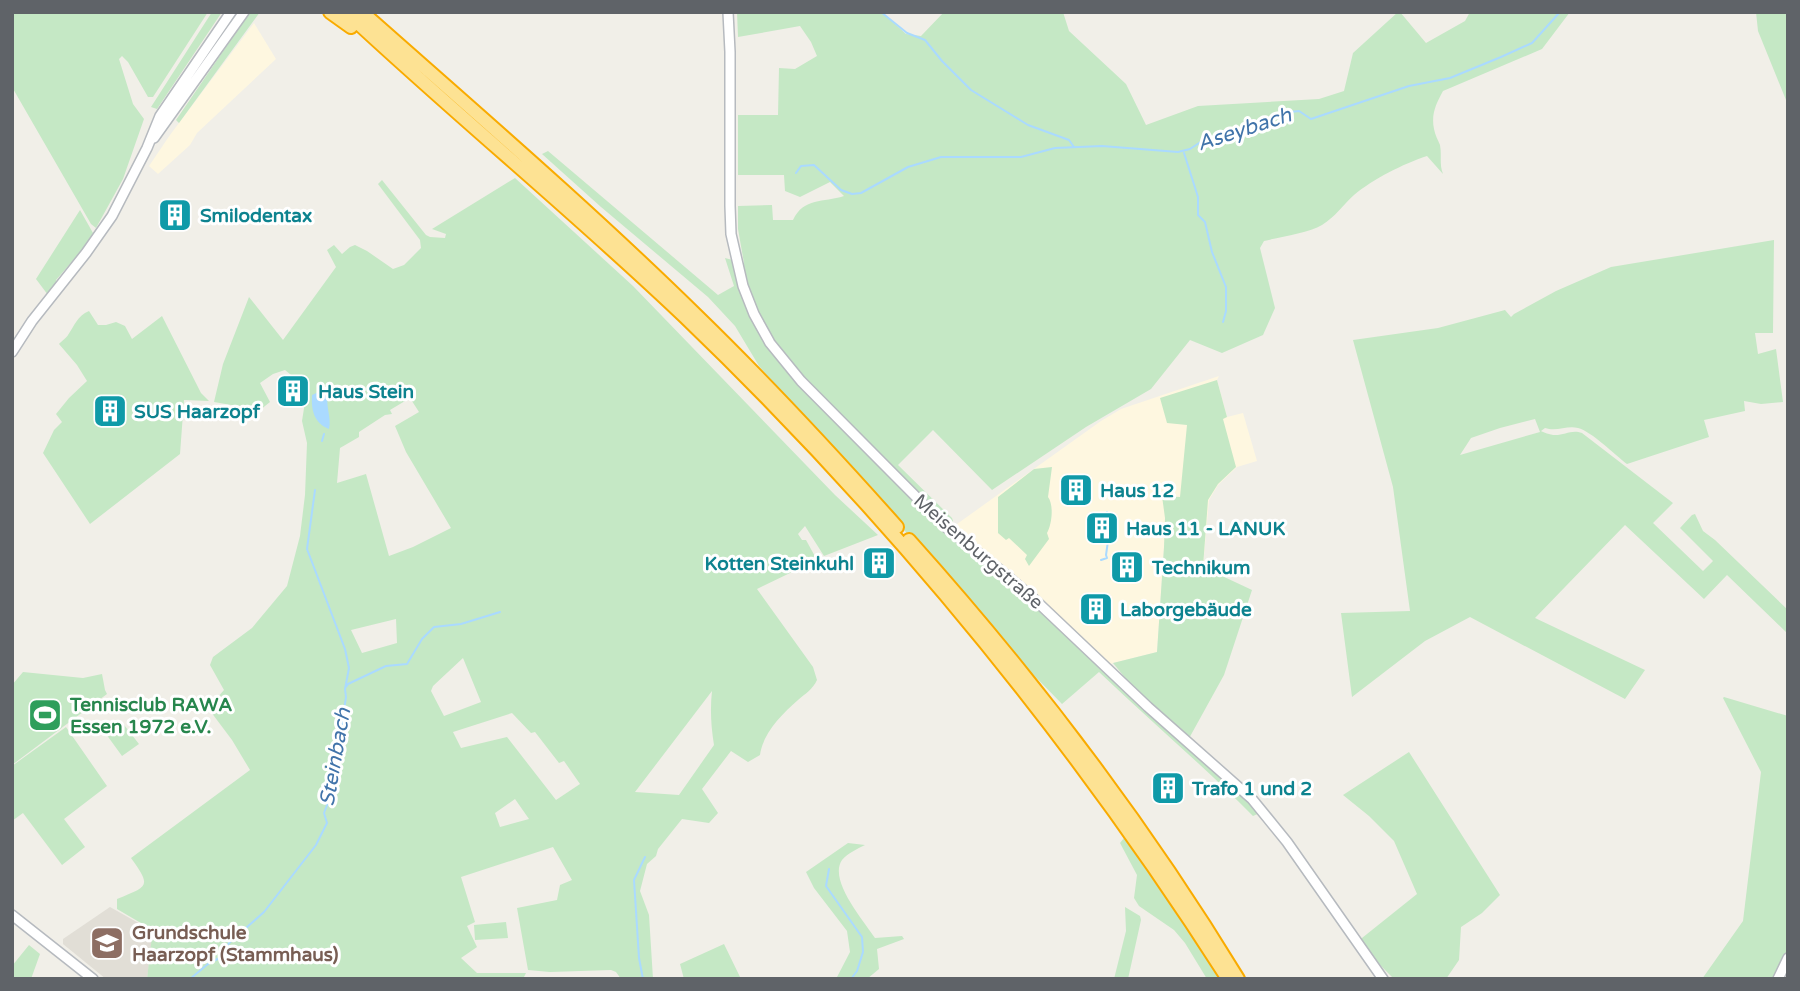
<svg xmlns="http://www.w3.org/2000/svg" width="1800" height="991" viewBox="0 0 1800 991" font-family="'Varela Round',sans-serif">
<rect width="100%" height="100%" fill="#f1efe8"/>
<path fill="#fef7e0" d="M254,23L276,59L197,133L190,145L158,174L149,166L170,135Z
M1219,376L1217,380L1227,417L1243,413L1257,461L1237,467L1218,485L1209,500L1203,567L1164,547L1157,652L1113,663L1104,668L950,529L1101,421L1121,409Z"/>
<path fill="#e1ded6" d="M110,907L142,925L149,924L153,935L147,979H106L63,944V939Z"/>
<path fill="#c5e8c5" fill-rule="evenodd" d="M12,12H208L153,97H148L128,62L122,56L119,59L133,104L144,119L123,179L96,228L91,224L12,87Z
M212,12H222L157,109L151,107Z
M250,12H260L179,123L176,120Z
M737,12H882L906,34L921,36L944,12L973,14L975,12H1063L1069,31L1126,84L1146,125L1198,106L1319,99L1344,91L1353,53L1398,12H1400L1426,43L1465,21L1470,12H1570L1542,49L1443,91C1436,104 1431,114 1434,129C1435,135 1438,140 1440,145C1442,155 1439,164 1443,174L1427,156C1403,164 1373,179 1354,195C1343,205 1335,217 1322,225C1309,233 1280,237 1264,241L1260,248L1275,308L1263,335L1222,353L1190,340L1151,389L1086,427L992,490L933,430L898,465L952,518L953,521L946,528L1000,570L1149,707L1113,663L1157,652L1164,547L1165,518L1162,496L1180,497L1187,425L1167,423L1160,398L1217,380L1227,417L1223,419L1236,467L1218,484L1208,500L1203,567L1252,590L1224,675L1187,742L1262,812L1253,816C1204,766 1150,721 1099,672L1062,704L1020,661L759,366L735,326L708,297L601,207L542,154L548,151L718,295L734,286L725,258L744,263L738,229V206L772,205L773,220H793C804,197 823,203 844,196L830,182L800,197L785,191L784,175H738V115H778L779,68L795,69L817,56L811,42L800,26L738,37Z
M1756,12H1788V139L1786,100L1758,31Z
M515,178L633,286L835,495L878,535L824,556L805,526L798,534L802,540H806L817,560L757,589L813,667L817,680C813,689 805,694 798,700C782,714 763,733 760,755L748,762L731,751L702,789L718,813L709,823L682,819L658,849L656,856L647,864L640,891L649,915L653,979H621L616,972L611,970L550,972L528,970L517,908L557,900L560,885L572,880L553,847L461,877L475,922L467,926L477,947L461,958L477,973H526L523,979H147L152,936L151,929L117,909V899C148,886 152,887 131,858L250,770L232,740L208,708L224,690L210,665L213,657L252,628L287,586L300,536L305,495L307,443L302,421L305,402L302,384L285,370L273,374L260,383L270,402L260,410L214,402L223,364L249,297L283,340L336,267L327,250L334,245L342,254L350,247L355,245L367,251L393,269L404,265L421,248L420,240L378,184L382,180L426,235L430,237L445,238L446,234L432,229ZM410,398L419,412L395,426L406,452L451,528L413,547L389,556L366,474L337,483L340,448L359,437V432L385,415L392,414L390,410ZM396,619L397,643L362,653L351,630ZM463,658L481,702L444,716L431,691L433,686ZM712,691C710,709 711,726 714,745L679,795L635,792ZM512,713L531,733L535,732L559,763L564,761L580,784L556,800L507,737L461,748L453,732ZM515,799L529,819L500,827L495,813Z
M80,210L93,233L82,250L56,280L57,283L48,295L36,279Z
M1774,240L1773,333H1755L1758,354L1776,349L1783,402L1761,404L1744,401L1745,411L1704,420L1709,437L1627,464C1615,455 1591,431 1578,428C1567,425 1557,432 1545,428L1541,431C1542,432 1552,435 1553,435C1564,436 1571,429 1582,433L1673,503L1653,523L1703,571L1713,561L1680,528L1692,515L1695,514L1703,531L1715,540L1788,610V634L1727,575L1704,599L1625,525L1535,618L1645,670L1625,699L1470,617L1425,641L1352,697L1341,613L1410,611L1393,487L1353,340L1438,328L1505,310L1511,317L1514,314L1556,291L1611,267ZM1535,419L1540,432L1460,455L1471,438L1500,428Z
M89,311L98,325H106L116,322L125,326L132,339L162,316L201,393L209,401L184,400L180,454L90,524L43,453L54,430L62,422L56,414L69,398L87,381L77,365L59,344C61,342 67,337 68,335C75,325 77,316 89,311Z
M1052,467L1048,497C1054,505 1052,524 1047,533L1049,539L1029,566L1025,559L1027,555L1009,538L1006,540L998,533V497L1034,469Z
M23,672L83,678L102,674L105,690L107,694L12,765V685Z
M1724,697L1788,716V952L1773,979H1702L1743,921L1761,772L1723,698Z
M121,721L139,744L122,756L106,734Z
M66,727L107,786L64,819L85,847L62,865L23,813L12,821V766Z
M1409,752L1500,895L1482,913L1461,927L1459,960L1446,979H1394L1357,942L1417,894L1394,841L1369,816L1343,795Z
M1124,838L1203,952L1219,979H1207L1185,943L1174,930L1139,906L1134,898L1137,875L1120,843Z
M848,843L865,845C857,849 848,853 842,860C828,880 864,921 875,938L902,936L904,939L877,949L879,969L867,979H836L850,952L847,931L814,888L806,872Z
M1125,907L1140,916L1141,920L1128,979H1114L1126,931Z
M506,922L508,938L475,940L474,925Z
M724,944L741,979H684L680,964Z
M29,945L40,954L31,979H12V966Z"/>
<path fill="#aadaff" d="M325,389L329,392C324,405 332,416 329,429C314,423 311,410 312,395Z"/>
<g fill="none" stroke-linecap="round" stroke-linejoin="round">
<path stroke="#aadaff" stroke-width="2" d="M881,12L907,33L925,40L942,61L971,90L1028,125L1069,140L1074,147
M1184,153L1198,197V215L1205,222L1212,252L1226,287V311L1223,322
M796,173L801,166L814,165L841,190L852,194L861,193L908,167L941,157H1021L1055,148L1102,146L1178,152L1190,149L1202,141L1220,134L1237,135L1250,132L1265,126L1282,113L1299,111L1311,119L1409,86L1450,78L1501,57L1532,43L1560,12
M322,441L324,434
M1107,512L1110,516
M1114,531V517
M1112,541L1113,540L1114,533
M1101,560L1107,558L1106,555L1108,541
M346,687L348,684L386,666L407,664L422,639L434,627L461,624L500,612
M829,869L826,886L862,937L863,952L857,971L851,979
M190,979L208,964L221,957L229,943L264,912L316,845L327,823L324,813L332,792L340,754L341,730L346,697L345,689L349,668L345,649L307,549L315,490
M643,979L639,958L634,880L645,857"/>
<g stroke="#b6babf" stroke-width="12">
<path id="secondary" d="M728,12L730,52V206L731,234L743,286L754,314L770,343L801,381L947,528L1000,570L1032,597L1148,707L1252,799L1287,842L1383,979
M154,138L244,12
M12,352L32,321L86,253L112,216L147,148L160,116L231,12
M12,915L93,979
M1778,979L1788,958"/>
</g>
<g stroke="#f9ab00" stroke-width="16">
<path id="highway" d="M330,12L351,27
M346,12C457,116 575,212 685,317C891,515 1074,738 1228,979
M362,12C475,112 589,210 696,315C766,383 832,454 897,527
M909,540C1031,676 1143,823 1238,979"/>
</g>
<use href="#secondary" stroke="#fff" stroke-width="9"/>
<use href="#highway" stroke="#fde293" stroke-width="12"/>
</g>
<defs>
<g id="building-square" transform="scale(1.75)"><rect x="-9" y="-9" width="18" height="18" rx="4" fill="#0f9aa8" stroke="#fff"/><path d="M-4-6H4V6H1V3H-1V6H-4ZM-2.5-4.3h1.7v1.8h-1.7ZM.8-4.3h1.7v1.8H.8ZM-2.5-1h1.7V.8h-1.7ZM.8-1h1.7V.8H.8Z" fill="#fff"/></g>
<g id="stadium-square" transform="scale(1.75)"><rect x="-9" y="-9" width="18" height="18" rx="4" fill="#2e9e5b" stroke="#fff"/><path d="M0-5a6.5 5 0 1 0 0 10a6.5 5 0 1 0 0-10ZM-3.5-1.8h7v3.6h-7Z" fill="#fff"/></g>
<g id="school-square" transform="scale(1.75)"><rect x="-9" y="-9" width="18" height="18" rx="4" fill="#8d6e63" stroke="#fff"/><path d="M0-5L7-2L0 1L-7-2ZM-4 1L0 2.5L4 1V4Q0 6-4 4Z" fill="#fff"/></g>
</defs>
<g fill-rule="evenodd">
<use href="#building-square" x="175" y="215"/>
<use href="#building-square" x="293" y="391"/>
<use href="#building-square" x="110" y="411"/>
<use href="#building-square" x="1076" y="490"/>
<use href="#building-square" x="1102" y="528"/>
<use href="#building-square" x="879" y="563"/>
<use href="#building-square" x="1127" y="567"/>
<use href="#building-square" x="1096" y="609"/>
<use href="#stadium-square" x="45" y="715"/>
<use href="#building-square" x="1168" y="788"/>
<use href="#school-square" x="107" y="943"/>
</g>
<g text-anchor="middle" stroke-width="6" stroke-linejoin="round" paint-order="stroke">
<g font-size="19" font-weight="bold" fill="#0d838f" stroke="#fff" text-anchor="start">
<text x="200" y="222">Smilodentax</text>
<text x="318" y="398">Haus Stein</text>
<text x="134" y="418">SUS Haarzopf</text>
<text x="1100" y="497">Haus 12</text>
<text x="1126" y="535">Haus 11 - LANUK</text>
<text x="854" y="570" text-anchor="end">Kotten Steinkuhl</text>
<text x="1152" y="574">Technikum</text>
<text x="1120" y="616">Laborgebäude</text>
<text x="1192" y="795">Trafo 1 und 2</text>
</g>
<g font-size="19" fill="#5f6368" stroke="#fff">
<text transform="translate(979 551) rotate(41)" y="7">Meisenburgstraße</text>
</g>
<g font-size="19" font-weight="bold" fill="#27864d" stroke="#fff" text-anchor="start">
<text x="70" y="711">Tennisclub RAWA<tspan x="70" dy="22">Essen 1972 e.V.</tspan></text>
</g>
<g font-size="19" font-weight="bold" fill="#785e54" stroke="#fff" text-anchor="start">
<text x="132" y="939">Grundschule<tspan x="132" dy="22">Haarzopf (Stammhaus)</tspan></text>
</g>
<g font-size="21" font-style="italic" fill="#4174aa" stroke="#fff">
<text transform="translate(1244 129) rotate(-18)" y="7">Aseybach</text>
<text transform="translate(335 757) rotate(-80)" y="7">Steinbach</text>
</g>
</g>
<rect width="1800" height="991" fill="none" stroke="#5f6368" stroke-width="28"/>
</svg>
